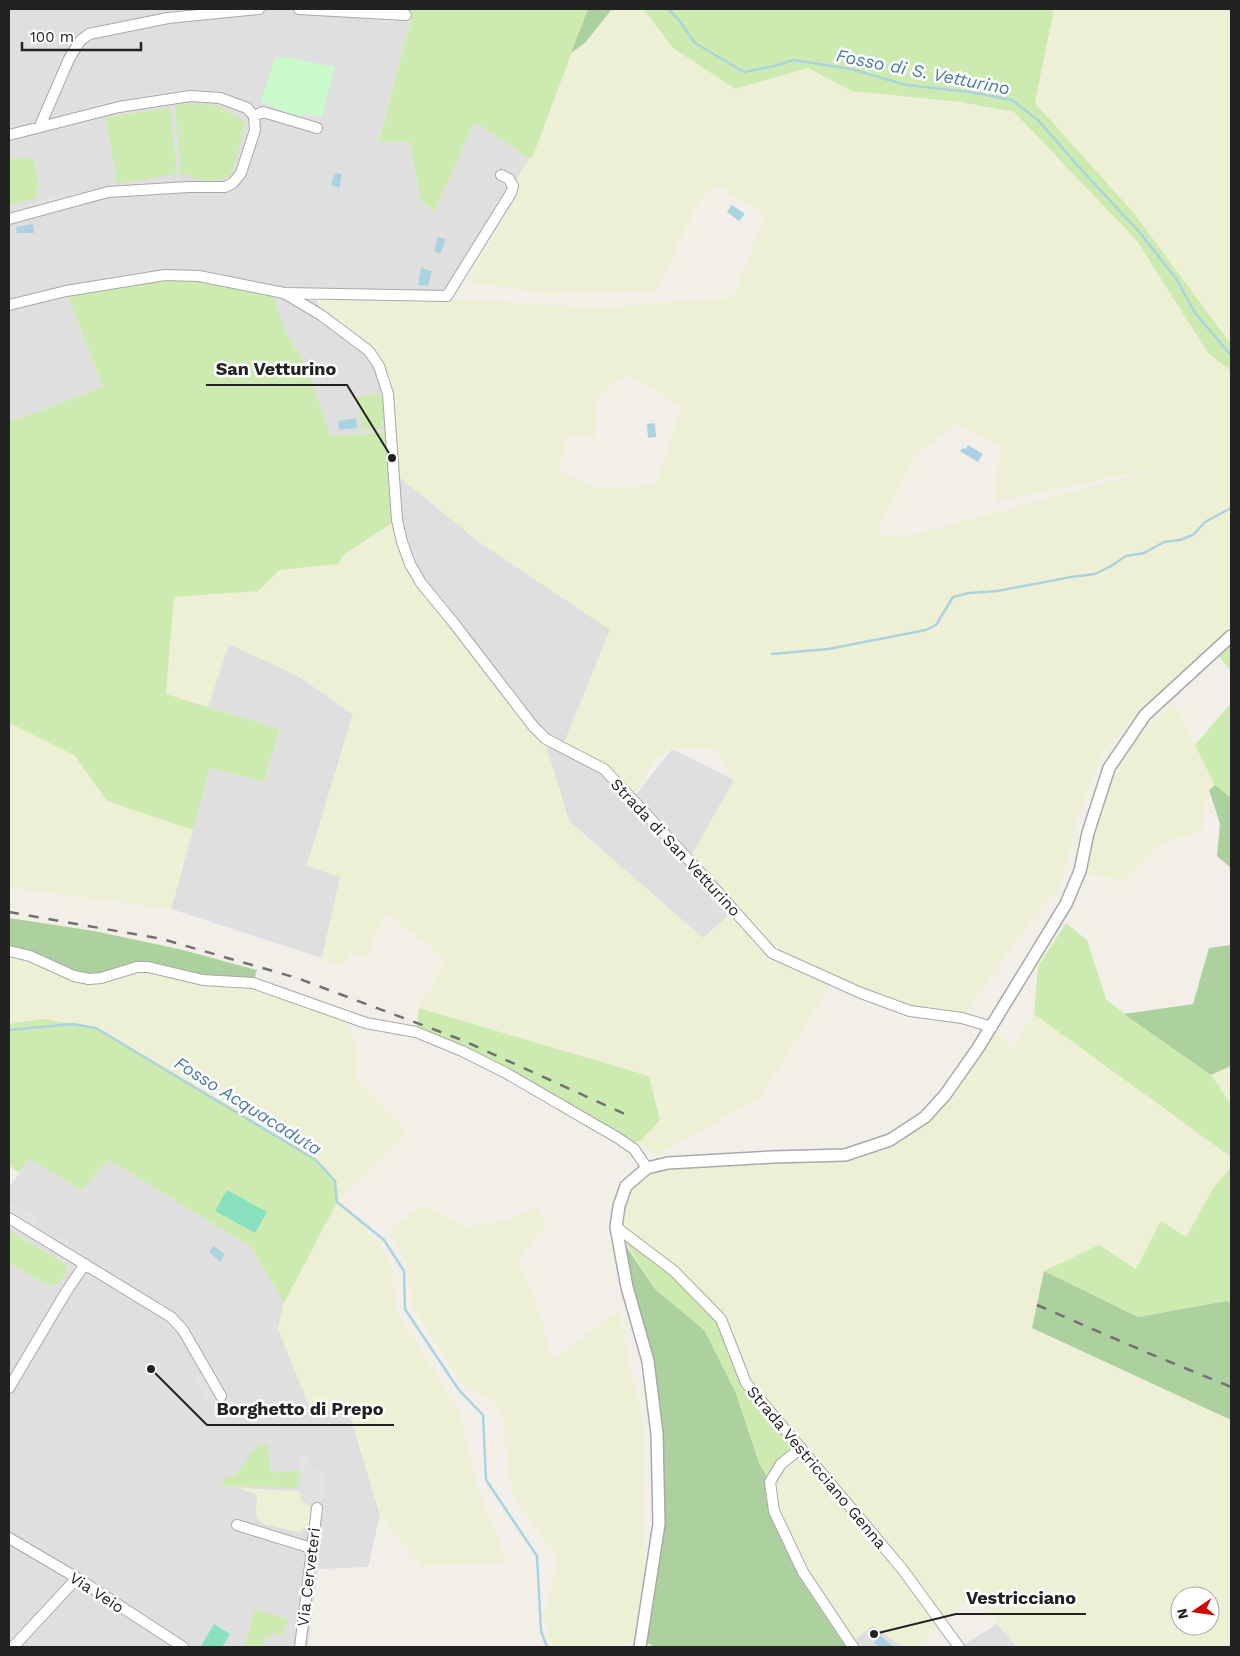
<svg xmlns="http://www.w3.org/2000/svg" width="1240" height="1656" viewBox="0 0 1240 1656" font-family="'Work Sans',sans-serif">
<rect width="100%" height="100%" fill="#f2efe9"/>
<path fill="#e0dfdf" d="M9,9H412L410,23L379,141L410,142L420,199L434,212L475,122L529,159L447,296L317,300L321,315L369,351L610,630L604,769L633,798L672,749L734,780L689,860L735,910L703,938L569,821L545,743L418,583L397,520L330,440L306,366L287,334L270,291H66L103,387L9,422Z
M229,644L298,676L353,714L307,865L341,877L322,958L171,909L210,768L264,782L280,730L208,707Z
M29,1159L81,1190L109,1160L252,1248L284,1303L278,1329L348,1408L380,1515L368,1567L318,1569L308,1647H9V1264L48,1285L67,1265L9,1230V1188Z
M997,1624L1017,1647H960Z
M873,1625L903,1647H853L850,1643Z"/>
<path fill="#eef0d5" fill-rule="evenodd" d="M612,9H643L673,48L735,89L808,68L852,91L960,102L1014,112L1137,241L1208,353L1231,371V636L1145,715L1134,720L1103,751L1076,822L1061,886L1030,921L962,1018L910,1011L833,981L760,1098L655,1156L639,1142L660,1120L649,1076L419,1008L446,959L385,913L366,958L351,953L343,967L322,958L340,877L307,866L353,714L298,676L229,644L208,707L166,694L174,597L258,591L280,570L338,564L356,547L397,520L418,583L545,743L569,821L703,938L735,911L689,860L734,781L712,746L706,750L698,748L672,749L655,760L633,798L604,769L562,747L610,630L479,542L396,475L379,366L321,315L317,299L366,295L478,300L599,308L734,297L765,213L717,186L702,196L655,291L552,294L467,282L522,187L513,186L529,159L533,156L571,53L585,43ZM628,374L681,407L656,484L603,490L559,470L568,434L594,439L598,395ZM956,424L1000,445L995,502L1174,464L901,538L879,536L880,525L917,454Z
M1054,9H1231V344L1133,212L1035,103Z
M1174,703L1215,785L1209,790L1201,832L1161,843L1124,882L1080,871L1113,780L1135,741Z
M9,723L75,756L107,801L193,830L171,909L9,888Z
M9,951L128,969L253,983L355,1019L346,1024L358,1052L356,1078L407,1131L337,1202L373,1236L392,1265L396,1310L458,1409L477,1487L508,1562L422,1566L380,1515L348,1408L312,1413L278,1329L284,1303L337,1202L335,1181L316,1160L86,1023L85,1028L43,1019L9,1024Z
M1034,1014L1231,1157V1167L1214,1187L1186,1237L1161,1222L1136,1269L1099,1245L1032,1328L1231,1420V1647H1017L974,1594L942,1622L918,1647H903L873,1625L850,1643L803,1572L776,1514L746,1383L721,1319L616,1227L626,1186L647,1168L845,1155L925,1117L992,1027L1011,1049ZM1180,1596H1210V1626H1180Z
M1231,1066V1104L1211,1075Z
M423,1205L466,1227L510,1219L537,1207L547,1224L518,1259L534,1296L553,1360L618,1310L643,1424V1577L635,1642L571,1647H552L544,1616L557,1558L512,1494L501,1408L460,1381L413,1308L406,1262L390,1228Z
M238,1488L300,1491L301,1499L312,1508L308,1528H303L301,1533L264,1524L258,1520L256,1513L257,1495Z"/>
<path fill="#cdebb0" d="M412,9H588L533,156L529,159L475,122L434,212L420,199L410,142H379L410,23Z
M643,9H1054L1035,103L1133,212L1231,344V371L1208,353L1137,241L1014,112L960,102L852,91L808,68L735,89L673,48Z
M175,103L217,105L246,123L231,177L205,182L180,173Z
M170,108L177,174L117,184L106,117Z
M33,158L40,187L37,189L38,198L9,205V159Z
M165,275L271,291L287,334L306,366L331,436L390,432L397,520L345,554L338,564L280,570L258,591L174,597L166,694L280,729L264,782L210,768L193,830L107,801L75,756L9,723V422L103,387L66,291Z
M388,394L390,428L362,430L357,396Z
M1231,636V671L1215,651Z
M1231,703V802L1215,785L1195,745Z
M1066,923L1087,940L1106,999L1125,1014L1211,1075L1231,1104V1157L1034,1014L1038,966Z
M419,1008L649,1076L660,1120L639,1142H623L506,1073L416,1032Z
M43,1019L96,1028L316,1160L335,1181L337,1202L284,1303L252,1248L109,1160L81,1190L29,1159L19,1173L9,1165V1024Z
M1231,1167V1303L1225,1301L1138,1317L1044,1271L1099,1245L1136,1269L1161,1221L1186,1237L1214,1187Z
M616,1227L674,1271L721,1319L746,1383L801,1448L770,1482L759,1463L704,1330L655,1289Z
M9,1230L67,1265L65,1276L57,1284L48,1285L9,1264Z
M268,1443L271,1473L299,1470L298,1488L221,1486L226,1475L234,1476L257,1447Z
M255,1609L288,1619L283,1636L272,1633L269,1639L264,1638L263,1647H245Z"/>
<path fill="#add19e" d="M588,9H612L585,43L571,53Z
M1215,785L1231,798V868L1217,856L1220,824L1209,790Z
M9,918L94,931L179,949L257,970L253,983L148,967L89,979L9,951Z
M1231,945V1066L1211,1075L1124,1014L1193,1004L1209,948Z
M618,1234L655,1289L704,1330L736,1394L759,1463L770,1482L774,1511L803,1572L853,1647H654L646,1642L659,1524L657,1434Z
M1044,1271L1138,1317L1226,1301L1231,1303V1420L1032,1328Z"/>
<path fill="#c8facc" d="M285,57L335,67L322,117L308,113L299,117L261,102L275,59Z"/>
<path fill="#88e0be" d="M227,1190L267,1212L255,1233L215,1211Z
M214,1624L230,1634L222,1647H202L201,1646Z"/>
<path fill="#e2e2e2" d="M347,9H412L410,23L353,19L347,12Z
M189,88L190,96L137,105L135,95Z
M118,99L123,102L87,115L85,106Z
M308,113L322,117L317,128L299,117Z
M74,190L82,199L9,219V210Z
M9,1201L38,1219L31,1231L9,1218Z
M58,1236L73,1245L71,1250L54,1240Z
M204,1367L221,1396L208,1405L195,1382Z
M308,1454L310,1470L322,1469L325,1490L321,1508H312L304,1498L303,1471L299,1470L298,1455Z"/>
<path fill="#aad3df" d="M335,173L342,174L339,188L331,185Z
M732,205L745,214L739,221L727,212Z
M33,224L34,233H17L16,227Z
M438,237L446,239L440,254L434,251Z
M421,268L432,271L428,286L418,285Z
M356,418L357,428L339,430L338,421Z
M655,423L656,437L648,438L647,424Z
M968,445L983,454L978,462L960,451L963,448L966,449Z
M213,1246L225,1254L220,1262L209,1252Z
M880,1635L894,1647H879L874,1643Z"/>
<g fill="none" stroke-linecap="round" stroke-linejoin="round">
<path stroke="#aad3df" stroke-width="2.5" d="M668,9L678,19L695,43L744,72L775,66L793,60L851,69L906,85L970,92L1012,100L1038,120L1078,166L1141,234L1177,280L1195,313L1231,355
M772,654L828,649L926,630L936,625L953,597L969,593L997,591L1071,577L1095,574L1111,566L1126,556L1144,553L1164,542L1180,540L1193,535L1205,522L1231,508
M9,1030L72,1024L96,1028L316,1160L335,1181L337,1202L384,1240L404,1271L405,1309L459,1390L483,1415L486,1480L537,1556L541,1631L547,1647"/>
<g stroke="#a9a9a9" stroke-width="12">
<path id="minor" d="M299,9L406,15
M254,116L263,112L317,128
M40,126L69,59L80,41L89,34L168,18L259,9
M9,135L119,107L190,96L220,98L247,108L254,116L255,130L241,173L233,183L225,187H189L108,192L9,219
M285,293L447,296L511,193L513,186L509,179L501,175
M9,305L66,291L165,275L199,276L284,293L321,315L369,351L379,366L388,394L397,520L402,542L410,564L421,583L453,622L533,726L546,739L604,769L689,860L772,953L861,993L910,1011L962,1018L992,1027
M9,951L30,956L74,976L89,979L101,978L137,967H148L203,980L253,983L366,1023L416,1032L462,1051L506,1073L618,1138L634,1149L647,1168
M9,1218L171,1317L183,1330L221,1396
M616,1227L674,1271L721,1319L746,1383L903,1570L959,1647
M9,1388L66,1292L85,1264
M801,1448L781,1464L770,1482L774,1511L803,1572L853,1647
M237,1525L311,1548
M9,1538L77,1578L183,1647
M13,1647L77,1578
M300,1647L317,1508"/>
</g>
<g stroke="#a9a9a9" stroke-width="14">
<path id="tertiary" d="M640,1647L659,1524L657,1434L648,1361L627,1287L616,1227L619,1206L626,1186L647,1168L668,1163L773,1157L845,1155L890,1140L925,1117L945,1095L978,1048L1066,904L1080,871L1088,833L1109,768L1145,715L1231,636"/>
</g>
<use href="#minor" stroke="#fff" stroke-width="10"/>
<use href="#tertiary" stroke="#fff" stroke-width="11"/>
<path stroke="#707070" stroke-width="2.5" stroke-dasharray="10 10" stroke-linecap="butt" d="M9,912L162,939L297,978L462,1040L627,1115
M1037,1305L1141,1350L1231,1387"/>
</g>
<g text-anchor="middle" stroke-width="5" stroke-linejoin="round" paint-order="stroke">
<g font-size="16" fill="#222" stroke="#fff">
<text transform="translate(676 847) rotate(47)" y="6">Strada di San Vetturino</text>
<text transform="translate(817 1467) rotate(50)" y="6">Strada Vestricciano Genna</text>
<text transform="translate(308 1577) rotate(-83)" y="6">Via Cerveteri</text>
<text transform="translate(97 1592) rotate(33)" y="6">Via Veio</text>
</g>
<g font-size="18" font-style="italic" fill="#4a7aab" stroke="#fff">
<text transform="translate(923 72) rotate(11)" y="6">Fosso di S. Vetturino</text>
<text transform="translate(248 1106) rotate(32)" y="6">Fosso Acquacaduta</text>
</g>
</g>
<path fill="none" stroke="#222" stroke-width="2" d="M392 458L347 385H206M151 1369L207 1425H394M874 1634L956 1614H1086"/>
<g fill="#222" stroke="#fff" stroke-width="2">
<circle cx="392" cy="458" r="5"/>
<circle cx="151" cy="1369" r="5"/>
<circle cx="874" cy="1634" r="5"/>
</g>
<g font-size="18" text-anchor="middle" font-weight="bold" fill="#222" stroke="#fff" stroke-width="5" stroke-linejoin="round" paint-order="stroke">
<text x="276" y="375">San Vetturino</text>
<text x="300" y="1415">Borghetto di Prepo</text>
<text x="1021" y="1604">Vestricciano</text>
</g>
<rect width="1240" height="1656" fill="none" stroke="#222222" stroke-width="20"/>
<g transform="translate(1195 1611) rotate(257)"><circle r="24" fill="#ffffff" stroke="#a7a7a7"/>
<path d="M0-4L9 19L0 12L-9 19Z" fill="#d40000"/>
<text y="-8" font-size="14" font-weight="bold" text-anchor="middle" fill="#222222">N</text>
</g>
<path d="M22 42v8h119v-8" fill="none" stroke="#222222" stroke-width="2.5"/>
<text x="30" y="42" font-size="15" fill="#222222" stroke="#ffffff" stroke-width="4" paint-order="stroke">100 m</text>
</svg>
